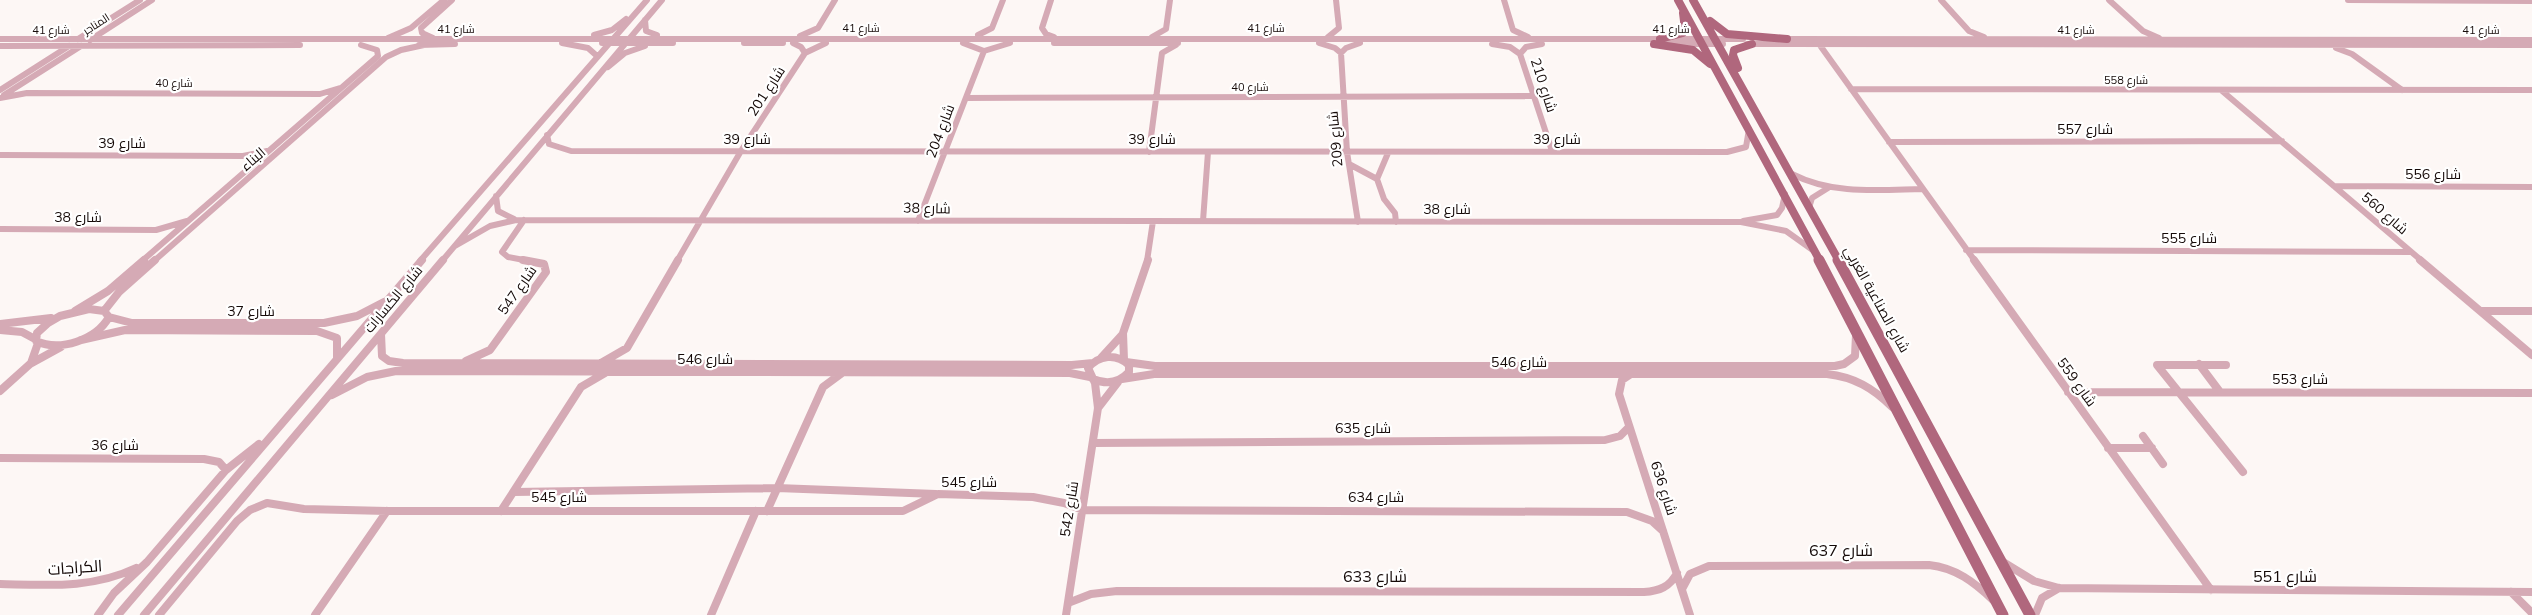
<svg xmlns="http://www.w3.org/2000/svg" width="2532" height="615" viewBox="0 0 2532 615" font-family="Mulish,Cairo,sans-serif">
<rect width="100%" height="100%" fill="#fdf7f5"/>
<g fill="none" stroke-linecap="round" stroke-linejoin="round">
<path stroke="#d5aab5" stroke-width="6" d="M1051,0L1042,28L1046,34L1054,37
M1504,0L1513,30L1528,37
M1941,0L1969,31L1984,37
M2109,0L2143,31L2159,38
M2348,0L2531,1
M645,20L646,31L657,35
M594,35L612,30L626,19
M978,35L992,28L1003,0
M800,36L818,28L835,0
M1152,37L1166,29L1170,0
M1328,37L1339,28L1336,0
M388,38L411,28L444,0
M433,38L422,33L421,28L452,0
M0,39H1743
M78,39L140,0
M1782,39L2532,40
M90,40L152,0
M562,43L588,48L597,56
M602,43H673
M744,43H783
M793,43L801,47L805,53
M963,43L984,51
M1054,43H1178
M1319,43L1335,48L1341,53L1347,152L1358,222
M1492,44L1510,47L1520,54L1552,151
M1669,44H1723
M1747,44L2532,45
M1819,44L1975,261
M419,45L455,44
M0,46L300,45
M2336,48L2352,54L2402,90
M1341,53L1346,48L1360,43
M1520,54L1526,47L1542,44
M608,67L625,53L645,46
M1851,89L2532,90
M0,90L69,46
M2221,90L2422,261
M4,95L81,46
M0,98L27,93L320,94L340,88
M966,98L1534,96
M547,135L549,144L571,151L1727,152L1746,147L1749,129
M1889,142L2282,141
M1149,152L1162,53L1176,45
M1388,153L1377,179L1384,199L1395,213L1396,222
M0,155L243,156L267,151
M1349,164L1377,179
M1792,174C1833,195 1878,190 1922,189
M2334,186L2532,187
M496,196L498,211L514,219
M1809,208L1812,198L1828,188
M524,220L502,252L508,257L529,261
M918,221L984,51L1010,43
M1203,221L1208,152
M1743,221L1777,215L1782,208L1785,194
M0,229L156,230L187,221
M455,246L490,226L516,220L1741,222L1786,231L1814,251
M1966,250L2411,252
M142,261L378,56L377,50L361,45
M154,261L386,57L401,50L424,45
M420,261L647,0
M442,261L662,0
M677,261L741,151L805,53L826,43
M1147,261L1153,221"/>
<path stroke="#d5aab5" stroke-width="8" d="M1974,260L2211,590
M2420,260L2532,355
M89,309L104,311L109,317C96,340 60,352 36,341L37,333L48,323L60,316Z
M75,311L108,291L144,260
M104,311L119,292L155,260
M2481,311H2532
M109,317L132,323H324L357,316L384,302
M0,324L51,318
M0,330L22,332L35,339
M381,334L382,356L389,361L403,363L1072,365L1093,363
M81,340L125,330L317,331L337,338V358
M1101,358L1122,335
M1124,360L1123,333L1148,260
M466,361L490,350L546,272L544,264L523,260
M1126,362L1155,366H1835L1844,364L1855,356L1856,335
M31,363L38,343
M601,363L627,348L678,260
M2199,364L2220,392
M2226,365H2157L2243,472
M1631,374L1622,380L1619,394L1690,615
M1122,379L1154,374H1827C1854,377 1873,388 1892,407
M0,391L30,364L61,347
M2068,392L2532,393
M332,395L367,377L396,371L1070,373L1090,377
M1098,408L1118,382
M2143,436L2163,464
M1093,443L1605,440L1620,436L1629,427
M2108,448H2152
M0,458L204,459L219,462L226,470
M514,492L777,488L936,494
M501,511L581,387L605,373
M767,511L823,387L842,373
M2003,562L2034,581L2059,588L2532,592
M0,584C47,585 92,589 136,568
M1682,589L1690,574L1709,566L1929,565C1956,568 1974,582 1993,600
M2511,592L2532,613
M1068,603L1091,594L1117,591L1644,592C1659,591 1670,587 1677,573
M98,615L114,593L147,562L226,470L259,444
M118,615L422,260
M144,615L443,260
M159,615L237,521L250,510L267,503L304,509L387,511H903L938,494L1033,497L1064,503L1083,510L1627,512L1652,521L1663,531
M315,615L387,511
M711,615L756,511
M1066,615L1098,408L1095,383L1088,368C1099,355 1116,353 1129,365V372C1119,383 1107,385 1093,379
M2035,615L2042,598L2059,588"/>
<path stroke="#b0677d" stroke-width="8" d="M1678,0L1820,261
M1693,0L1839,261
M1710,21L1727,34L1787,39
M1660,39L1683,33L1685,29L1683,13
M1654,44L1693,50L1710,64
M1738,68L1733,55L1734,50L1752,44"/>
<path stroke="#b0677d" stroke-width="11" d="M1819,260L2003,615
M1838,260L2030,615"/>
</g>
<g text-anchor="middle" stroke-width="4.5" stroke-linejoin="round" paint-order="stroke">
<g font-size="11" fill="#150a08" stroke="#fff">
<text transform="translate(96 24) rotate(-33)" y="4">المناجر</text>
<text x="861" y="32">شارع 41</text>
<text x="1266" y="32">شارع 41</text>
<text x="456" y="33">شارع 41</text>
<text x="1671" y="33">شارع 41</text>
<text x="51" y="34">شارع 41</text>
<text x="2076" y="34">شارع 41</text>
<text x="2481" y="34">شارع 41</text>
<text x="2126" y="84">شارع 558</text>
<text x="174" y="87">شارع 40</text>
<text x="1250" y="91">شارع 40</text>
</g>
<g font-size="14" fill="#150a08" stroke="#fff">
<text transform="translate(1544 85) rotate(72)" y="5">شارع 210</text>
<text transform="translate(766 91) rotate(-57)" y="5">شارع 201</text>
<text x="2085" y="134">شارع 557</text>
<text transform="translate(940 131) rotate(-69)" y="5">شارع 204</text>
<text x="747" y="144">شارع 39</text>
<text x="1152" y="144">شارع 39</text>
<text transform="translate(1335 139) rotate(-95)" y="5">شارع 209</text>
<text x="1557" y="144">شارع 39</text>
<text x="122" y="148">شارع 39</text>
<text transform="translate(253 159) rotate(-41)" y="5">البناء</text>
<text x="2433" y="179">شارع 556</text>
<text transform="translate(927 208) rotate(1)" y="5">شارع 38</text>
<text x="1447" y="214">شارع 38</text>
<text transform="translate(2385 213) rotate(41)" y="5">شارع 560</text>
<text x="78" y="222">شارع 38</text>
<text x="2189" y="243">شارع 555</text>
<text transform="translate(517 290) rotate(-55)" y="5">شارع 547</text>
<text transform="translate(393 299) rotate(-50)" y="5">شارع الكسارات</text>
<text transform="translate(1877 299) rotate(61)" y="5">شارع الصناعية الغربي</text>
<text x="251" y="316">شارع 37</text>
<text x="705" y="364">شارع 546</text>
<text x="1519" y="367">شارع 546</text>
<text x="2300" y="384">شارع 553</text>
<text transform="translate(2077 382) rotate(54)" y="5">شارع 559</text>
<text x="1363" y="433">شارع 635</text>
<text x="115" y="450">شارع 36</text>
<text x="969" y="487">شارع 545</text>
<text transform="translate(1664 488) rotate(72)" y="5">شارع 636</text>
<text x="559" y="502">شارع 545</text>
<text x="1376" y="502">شارع 634</text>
<text transform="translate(1069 509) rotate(-81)" y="5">شارع 542</text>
</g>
<g font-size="16" fill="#150a08" stroke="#fff">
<text x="1841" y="556">شارع 637</text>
<text transform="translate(75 567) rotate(-4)" y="6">الكراجات</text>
<text x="1375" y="582">شارع 633</text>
<text x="2285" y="582">شارع 551</text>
</g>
</g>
</svg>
